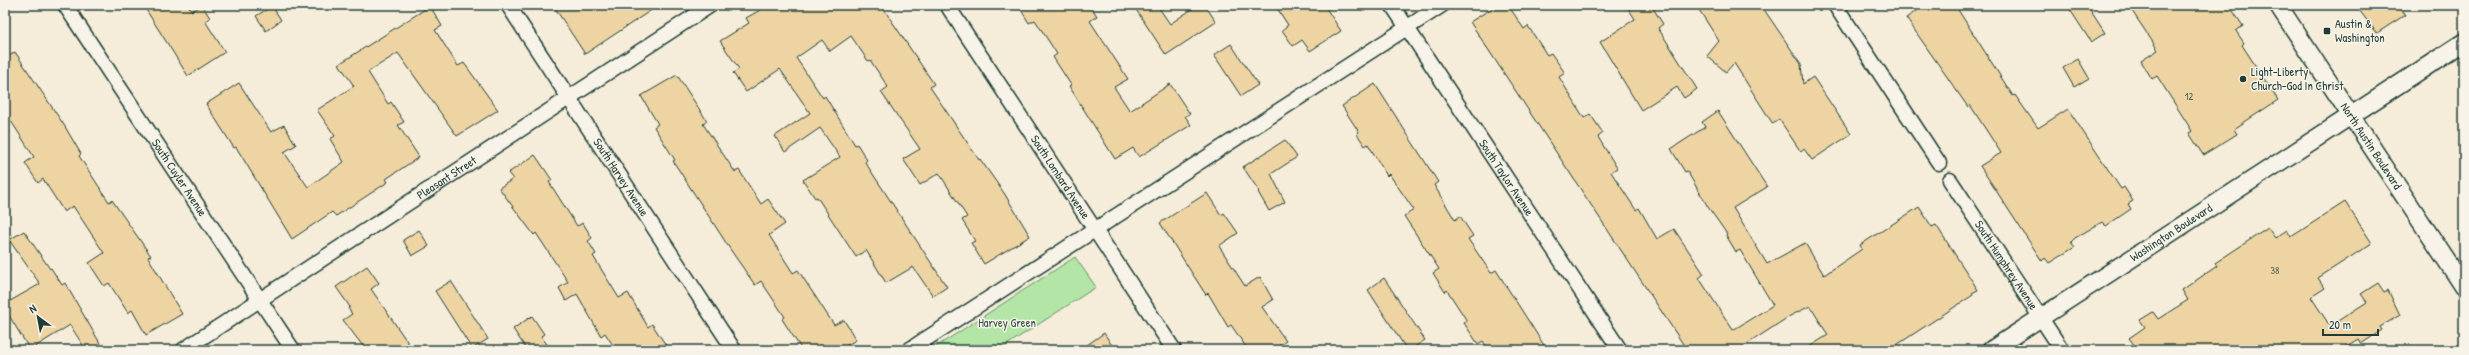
<svg xmlns="http://www.w3.org/2000/svg" width="2469" height="355" viewBox="0 0 2469 355" font-family="'Patrick Hand',sans-serif">
<rect width="100%" height="100%" fill="#f5edda"/>
<filter id="ink" filterUnits="userSpaceOnUse"><feTurbulence type="fractalNoise" baseFrequency=".025" numOctaves="2"/><feDisplacementMap in="SourceGraphic" scale="8" xChannelSelector="R" yChannelSelector="G"/><feConvolveMatrix kernelMatrix="1 2 1 2 8 2 1 2 1" color-interpolation-filters="sRGB"/></filter>
<g filter="url(#ink)">
<path fill="#b2e5a6" stroke="#68916d" d="M1075,257L1096,287L999,350H931Z"/>
<path fill="#eed4a3" stroke="#1f3d34" d="M143,5H188L192,11L202,5L210,18L205,21L225,52L188,76Z
M553,5H659L585,54Z
M769,5H881L934,84L930,87L979,160L980,159L1004,193L1030,236L984,264L971,243L975,241L962,220L967,217L939,173L920,185L903,159L920,149L881,92L888,87L870,60L868,61L851,36L830,51L822,40L796,58L823,98L825,96L855,145L857,144L867,160L865,162L947,287L933,296L913,267L886,283L866,250L856,257L817,197L815,198L803,180L840,157L820,128L785,152L775,136L810,113L780,69L746,92L733,73L739,69L720,41L749,23L746,18Z
M1018,5H1090L1097,16L1090,21L1128,79L1114,87L1130,111L1170,84L1190,114L1185,116L1191,125L1139,157L1133,148L1115,159L1069,86L1071,85L1053,57L1057,54L1035,20L1029,23Z
M1133,5H1157L1170,24L1198,5H1205L1216,22L1166,55Z
M1275,5H1324L1341,31L1310,51L1302,40L1293,46L1282,30L1288,25Z
M1497,5H1508L1524,29L1528,26L1547,55L1551,53L1565,73L1559,77L1584,118L1590,114L1603,133L1598,137L1617,168L1611,172L1636,210L1639,208L1657,239L1674,229L1704,274L1699,278L1733,330L1773,305L1740,250L1736,252L1726,235L1727,234L1708,207L1687,171L1685,172L1671,149L1705,127L1702,122L1718,111L1767,187L1733,208L1767,264L1805,243L1824,275L1862,249L1860,245L1919,207L1932,227L1936,225L1978,290L1972,293L1973,295L1889,350H1804L1828,335L1810,306L1790,316L1738,350H1687L1470,22Z
M1626,5H1651L1663,24L1658,28L1697,89L1684,98L1677,87L1641,110L1600,42L1635,19Z
M1696,5H1761L1801,64L1803,84L1813,77L1851,134L1812,160L1804,149L1801,152L1779,119L1773,124L1734,63L1726,72L1707,56L1719,41Z
M1925,5H1955L2013,96L2015,95L2038,128L2068,109L2121,189L2124,187L2133,201L2128,204L2131,209L2106,226L2102,222L2075,238L2071,242L2075,247L2049,263L2045,258L2042,261L1980,166L2001,153L1970,105L1968,107L1906,18Z
M2067,5H2087L2105,33L2091,42Z
M2128,5H2229L2243,26L2236,31L2244,43L2242,45L2278,100L2234,129L2237,134L2203,155L2189,133L2192,131L2157,76L2152,79L2141,61L2158,50Z
M2355,5H2398L2405,15L2377,33Z
M272,6L281,20L266,31L256,16Z
M430,6L442,26L435,30L458,66L464,63L498,110L457,136L398,53L368,72L388,104L391,102L404,122L398,125L419,157L386,179L388,182L336,216L332,212L292,239L236,147L234,148L206,104L239,83L271,132L284,125L296,145L284,152L308,187L344,162L330,139L335,136L317,110L354,86L339,64Z
M1231,44L1258,85L1241,96L1214,55Z
M15,52L64,125L81,154L79,156L109,202L112,200L151,256L148,257L182,314L146,335L132,310L128,313L109,283L104,286L89,263L104,253L73,206L64,212L43,179L38,183L25,163L34,157L11,121L5,125V59Z
M2078,59L2089,78L2074,87L2063,68Z
M677,75L707,121L703,124L735,172L739,170L761,204L768,199L785,224L769,235L793,273L798,270L834,325L844,320L856,340L838,350H802L782,319L785,317L761,281L755,285L732,252L673,161L675,160L654,127L658,124L641,96Z
M1375,84L1438,182L1434,185L1455,220L1460,216L1473,236L1468,239L1491,273L1496,270L1547,350H1489L1483,341L1478,344L1464,323L1467,321L1447,290L1445,292L1433,273L1439,269L1404,216L1414,210L1389,174L1387,176L1368,144L1365,146L1357,134L1359,132L1342,106Z
M1285,140L1297,157L1271,174L1285,202L1269,211L1258,192L1259,191L1243,167Z
M535,155L552,180L549,182L577,226L583,223L592,238L588,241L596,254L593,256L619,298L628,293L648,327L652,324L669,350H616L605,333L601,336L577,294L566,301L559,288L568,282L536,233L534,235L499,188L513,179L508,173Z
M1207,193L1221,215L1224,213L1238,233L1219,246L1245,286L1260,277L1273,300L1262,307L1286,341L1273,350H1248L1231,325L1228,327L1208,293L1206,295L1160,223Z
M2345,202L2372,243L2318,278L2325,288L2311,297L2330,326L2367,302L2361,294L2378,283L2384,292L2388,290L2400,315L2380,327L2382,330L2361,344L2358,339L2341,350H2138L2129,338L2145,327L2140,320L2153,312L2158,319L2188,300L2182,290L2217,266L2215,263L2268,228L2275,238L2287,230L2291,237Z
M419,230L429,246L412,256L403,240Z
M24,231L50,269L51,268L62,285L65,283L104,350H86L70,325L30,350L5,309V304L40,284L9,240Z
M367,266L379,283L371,289L413,350H366L343,320L352,314L348,308L350,307L336,287Z
M1384,278L1425,340L1410,350H1407L1368,290Z
M451,281L488,339L472,349L435,291Z
M532,316L544,334L541,336L551,350H527L513,329Z
M1104,333L1115,350H1080Z"/>
<g fill="none" stroke-linecap="round" stroke-linejoin="round">
<g stroke="#1f3d34" stroke-width="17">
<g id="minor">
<path id="s1" d="M65,5L293,350"/>
<path id="s2" d="M508,5L734,350"/>
<path id="s3" d="M947,5L1174,350"/>
<path id="s4" d="M1392,5L1620,350"/>
<path d="M1835,5L1939,163"/>
<path id="s5" d="M1950,180L2062,350"/>
<path id="s6" d="M183,350L711,5"/>
<path d="M909,350L1442,5"/>
</g>
</g>
<g stroke="#1f3d34" stroke-width="20">
<g id="tertiary">
<path id="s7" d="M2278,5L2464,287"/>
<path id="s8" d="M1991,350L2464,42"/>
</g>
</g>
<use href="#minor" stroke="#f7f3e8" stroke-width="14"/>
<use href="#tertiary" stroke="#f7f3e8" stroke-width="17"/>
</g>
</g>
<g fill="#1f3d34" stroke="#f7f3e8" stroke-width="1.5">
<rect x="2323" y="27" width="8" height="8" rx="2"/>
<circle cx="2243" cy="79" r="4"/>
</g>
<g text-anchor="middle" stroke-width="3" stroke-linejoin="round" paint-order="stroke">
<g font-size="10" fill="#536350">
<text x="2189" y="100">12</text>
<text x="2275" y="274">38</text>
</g>
<g font-size="12" fill="#1f3d34" stroke="#f7f3e8" text-anchor="start">
<text x="2335" y="28">Austin &amp;<tspan x="2335" dy="14">Washington</tspan></text>
<text x="2251" y="76">Light-Liberty<tspan x="2251" dy="14">Church-God In Christ</tspan></text>
</g>
<g font-size="12" fill="#1f3d34" stroke="#f7f3e8">
<text dy="4" stroke="none"><textPath href="#s7" startOffset="169">North Austin Boulevard</textPath></text>
<text dy="4" stroke="none"><textPath href="#s3" startOffset="206">South Lombard Avenue</textPath></text>
<text dy="4" stroke="none"><textPath href="#s1" startOffset="207">South Cuyler Avenue</textPath></text>
<text dy="4" stroke="none"><textPath href="#s6" startOffset="315">Pleasant Street</textPath></text>
<text dy="4" stroke="none"><textPath href="#s2" startOffset="206">South Harvey Avenue</textPath></text>
<text dy="4" stroke="none"><textPath href="#s4" startOffset="207">South Taylor Avenue</textPath></text>
<text dy="4" stroke="none"><textPath href="#s8" startOffset="215">Washington Boulevard</textPath></text>
<text dy="4" stroke="none"><textPath href="#s5" startOffset="102">South Humphrey Avenue</textPath></text>
</g>
<g font-size="12" fill="#355645" stroke="#f7f3e8">
<text x="1007" y="327">Harvey Green</text>
</g>
</g>
<rect width="2469" height="355" fill="none" stroke="#f7f3e8" stroke-width="20"/>
<rect x="10" y="10" width="2449" height="335" fill="none" stroke="#1f3d34" stroke-width="1.5" filter="url(#ink)"/>
<g transform="translate(38 317) rotate(328)" stroke="#f7f3e8" stroke-width="3" paint-order="stroke">
<path d="M0-3L7 15L0 10L-7 15Z" fill="#1f3d34"/>
<text y="-6" font-size="11" font-weight="bold" text-anchor="middle" fill="#1f3d34">N</text>
</g>
<path d="M2323 329v6h55v-6" fill="none" stroke="#1f3d34" stroke-width="2"/>
<text x="2329" y="329" font-size="12" fill="#1f3d34" stroke="#f7f3e8" stroke-width="3" paint-order="stroke">20 m</text>
</svg>
